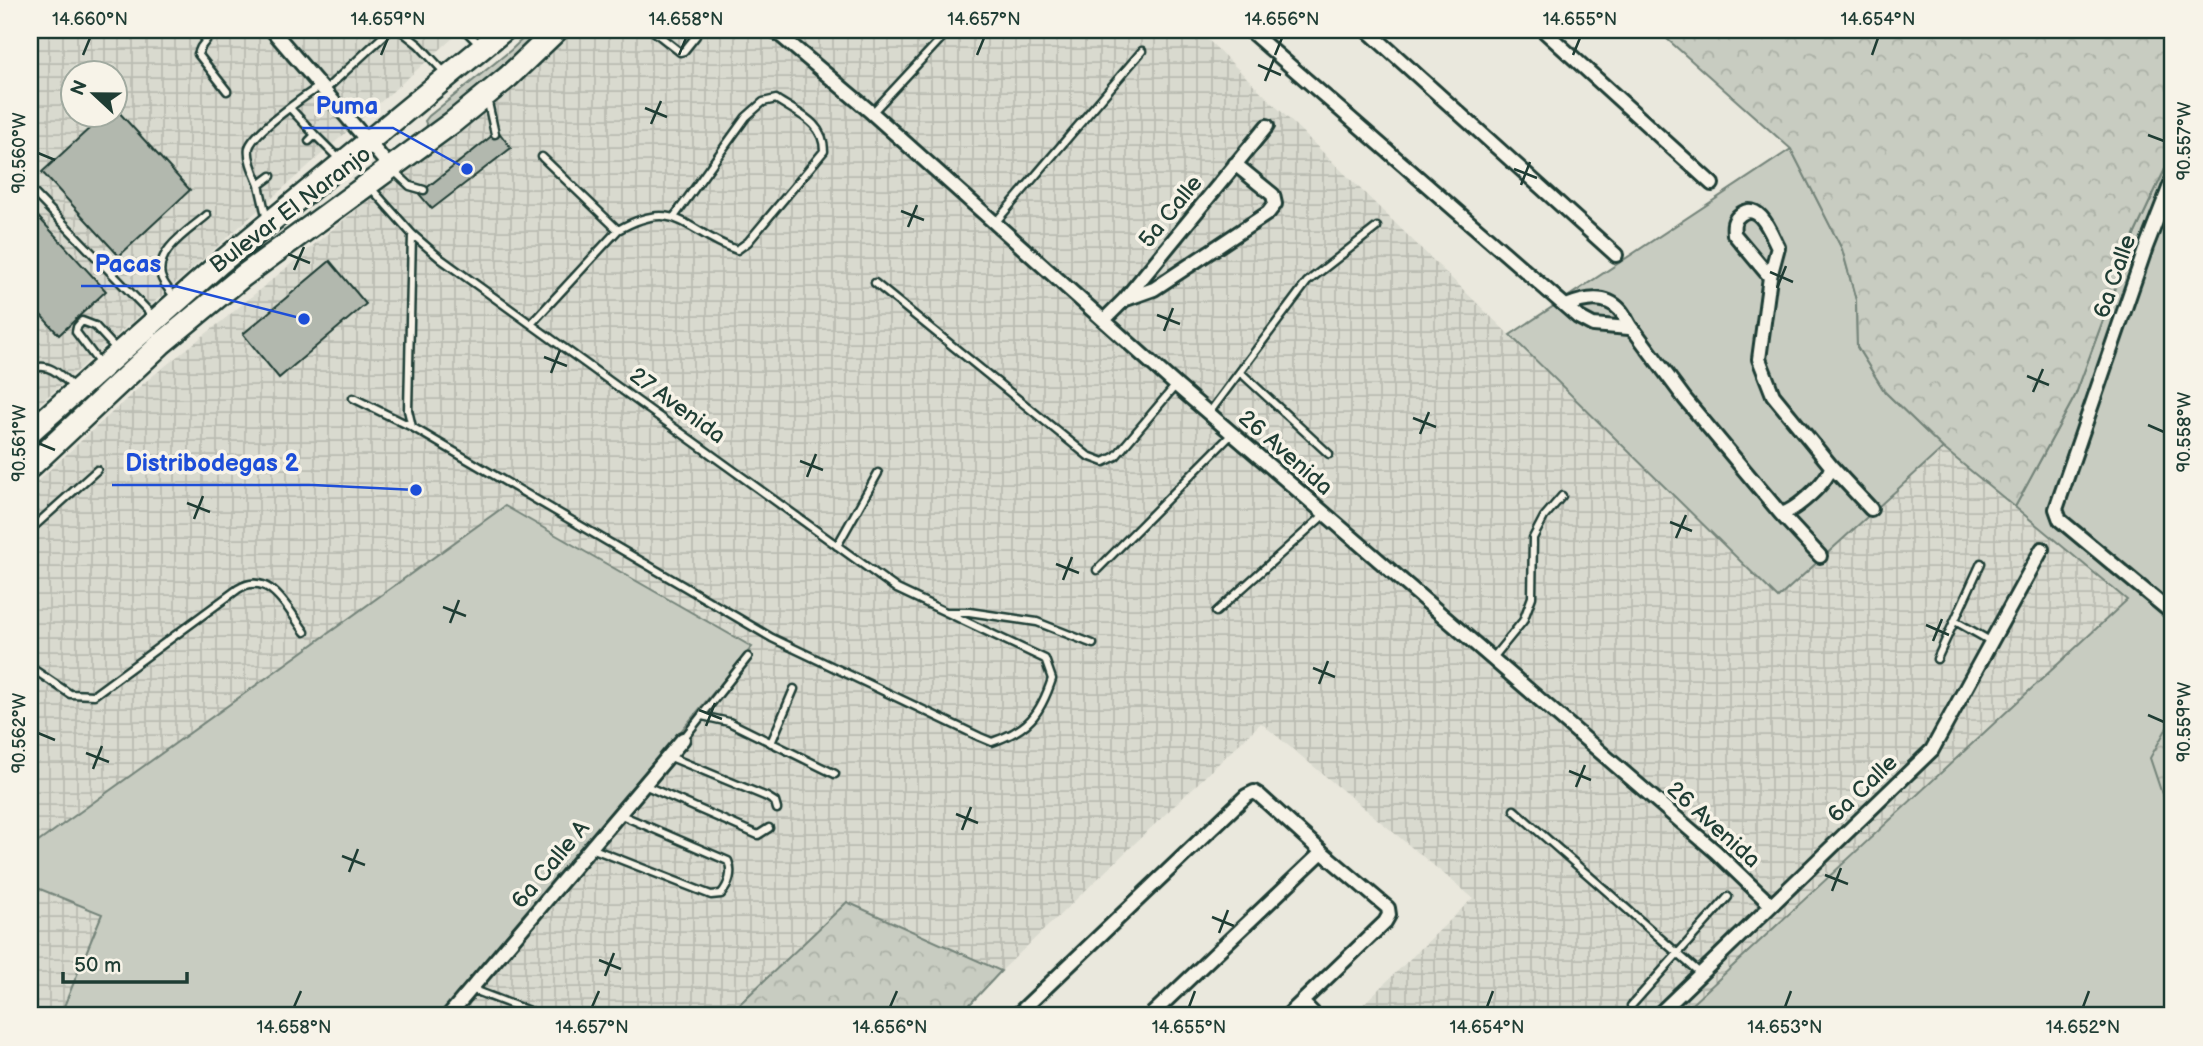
<svg xmlns="http://www.w3.org/2000/svg" width="2203" height="1046" viewBox="0 0 2203 1046" font-family="'Balsamiq Sans',sans-serif">
<defs>
<pattern id="industrial-grid" width="8" height="8" patternUnits="userSpaceOnUse" patternTransform="scale(1.75)"><rect width="8" height="8" fill="#d9dacf"/><path d="M0 4h8M4 0v8" fill="none" stroke="#babcb2"/></pattern>
<pattern id="forest-crowns" width="20" height="18" patternUnits="userSpaceOnUse" patternTransform="scale(1.75)"><rect width="20" height="18" fill="#c8ccc1"/><path d="M2 6a3 3 0 1 1 6 0M12 15a3 3 0 1 1 6 0" fill="none" stroke="#abb0a6"/></pattern>
</defs>
<rect width="100%" height="100%" fill="#eae8dd"/>
<filter id="ink" filterUnits="userSpaceOnUse"><feTurbulence type="fractalNoise" baseFrequency=".0143" numOctaves="2"/><feDisplacementMap in="SourceGraphic" scale="14" xChannelSelector="R" yChannelSelector="G"/><feConvolveMatrix kernelMatrix="1 2 1 2 8 2 1 2 1" color-interpolation-filters="sRGB"/></filter>
<g filter="url(#ink)">
<path fill="url(#industrial-grid)" fill-rule="evenodd" d="M30,30H462L30,412ZM74,74H116V116H74Z
M573,30H1198L1778,598L1943,448L2128,599L1679,1016H1351L1473,898L1261,723L1001,971L847,902L727,1016H440L751,647L30,848V488L145,382L227,317Z
M30,885L102,914L60,1016H30Z"/>
<path fill="#c8ccc1" stroke="#74847a" stroke-width="2" d="M532,30H543L439,121L432,126H427L425,121L429,116L511,50Z
M1791,149L1842,249L1856,300L1857,347L1885,392L1943,448L1778,598L1510,335Z
M2173,152V1016H1679L2127,600L2015,507L2075,396L2135,233Z
M505,506L752,647L440,1016H60L102,914L30,885V848Z"/>
<path fill="url(#forest-crowns)" stroke="#74847a" stroke-width="2" d="M1657,30H2173V152L2135,233L2075,396L2015,507L1943,448L1885,392L1857,347L1856,300L1842,249L1791,149Z
M2173,717V853L2171,852L2169,815L2150,758Z
M847,902L1001,971L959,1016H727Z"/>
<path fill="#b2b8ae" stroke="#1f3d34" stroke-width="2" d="M116,109L190,190L119,256L42,172L103,116H116Z
M498,131L511,148L432,209L419,194Z
M30,208L106,291L59,335L30,303Z
M330,261L366,304L279,378L243,334Z"/>
<g fill="none" stroke-linecap="round" stroke-linejoin="round">
<g stroke="#1f3d34" stroke-width="11">
<path id="lane" d="M214,30L201,47L198,54L227,91
M400,30L419,45L445,73
M465,30L480,45
M652,30L680,52L684,51L696,36V30
M787,41L796,30
M325,90L390,30
M487,98L495,134
M290,108L315,135
M872,113L949,30
M309,141L315,135L340,160
M542,157L618,230
M393,170L410,186L424,190
M259,185C255,175 247,159 249,148C253,132 305,96 320,86
M30,189L155,318
M267,220L259,185L271,176
M995,223L1142,51
M875,283L1088,456L1104,462L1116,456L1176,385
M176,299C171,292 163,284 161,276C155,250 190,230 207,215
M531,324L618,230C678,196 684,232 737,250L748,242L824,151C824,122 798,114 776,99L763,102L746,117L674,217
M100,364L76,332L77,327L82,321L95,326L118,351
M30,372C45,357 64,378 75,389
M1240,372L1329,454
M353,398L412,427L772,638L980,737L992,742C1028,730 1040,715 1052,679L1045,659L897,589L441,259L412,234L371,188
M1209,413L1307,282L1377,227
M412,427L408,410L412,234
M30,530L97,470
M837,546L878,473
M1097,570L1232,434
M947,612H969L1037,622L1093,644
M1216,612L1325,514
M1955,621L1992,642
M1492,659L1523,621L1532,597L1533,538L1544,517L1562,496
M1937,659L1981,563
M30,667L70,694L94,695L238,589C270,569 288,610 305,632
M702,716L729,722L835,774
M683,739L748,657
M771,743L794,689
M668,756L767,797L775,802L777,809
M644,785L758,835L769,828
M1514,810L1701,974
M591,848L711,895L721,894C729,885 733,872 728,861L619,814
M471,989L542,1016
M1631,1006L1728,897"/>
</g>
<g stroke="#1f3d34" stroke-width="18">
<path id="street" d="M272,30L389,166
M774,30L872,113L1176,385L1716,852L1771,905
M1249,30L1578,317L1593,325L1629,328
M1367,30L1616,255
M1543,30L1712,184
M2173,178L2146,247L2056,509L2060,520L2173,614
M1126,299L1154,289L1268,213L1275,204L1273,195L1235,164
M1566,306C1583,299 1606,294 1620,310C1627,318 1628,327 1636,333L1685,399L1781,514C1796,510 1829,481 1831,466L1773,395L1759,359L1770,277L1778,247C1771,234 1760,201 1741,214C1733,220 1733,225 1734,234L1770,277
M1104,320L1125,299L1267,126
M1831,466L1871,509
M1781,514L1820,556
M1302,1002L1316,1016
M448,1016L683,739
M1016,1016L1246,796L1254,792L1259,795L1322,852L1388,908L1389,915L1385,922L1287,1016
M1150,1016L1322,852
M1657,1016L1932,750L2042,549"/>
</g>
<g stroke="#1f3d34" stroke-width="26">
<path id="primary" d="M30,432L219,264L504,30
M30,467L161,344L243,276L453,122L508,77L557,30"/>
</g>
<use href="#lane" stroke="#f7f3e8" stroke-width="6"/>
<use href="#street" stroke="#f7f3e8" stroke-width="12"/>
<use href="#primary" stroke="#f7f3e8" stroke-width="21"/>
</g>
</g>
<path fill="none" stroke="#1f3d34" stroke-width="2.5" d="M83,55L90,38M381,55L388,38M679,55L686,38M977,55L984,38M1275,55L1282,38M1573,55L1580,38M1872,55L1878,38M1258,65L1281,75M1265,81L1274,59M645,108L667,117M651,124L661,101M2148,135L2164,141M38,153L55,160M1514,169L1537,178M1521,185L1530,162M901,211L924,220M908,227L917,205M288,254L310,263M294,270L304,247M1770,272L1793,282M1777,288L1786,266M1157,315L1180,324M1164,331L1173,308M544,357L567,366M551,373L560,350M2027,376L2049,385M2033,392L2043,369M1413,418L1436,427M2148,425L2164,432M1420,434L1429,412M38,443L55,450M800,461L823,470M807,477L816,454M187,503L210,512M194,519L203,496M1670,522L1692,531M1676,538L1686,515M1056,564L1079,573M1063,580L1072,557M443,607L466,616M450,623L459,600M1926,625L1949,635M1933,641L1942,619M1313,668L1335,677M1319,684L1328,661M699,710L722,719M2148,715L2164,722M706,726L715,703M38,733L55,740M86,753L109,762M93,769L102,746M1569,771L1591,780M1576,787L1585,765M956,814L978,823M962,830L971,807M342,856L365,865M349,872L358,849M1825,875L1848,884M1832,891L1841,868M1212,917L1234,926M1219,933L1228,910M599,960L621,969M605,976L614,953M294,1007L301,991M592,1007L599,991M890,1007L897,991M1189,1007L1195,991M1487,1007L1493,991M1785,1007L1791,991M2083,1007L2089,991"/>
<g text-anchor="middle" stroke-width="7" stroke-linejoin="round" paint-order="stroke">
<g font-size="23" fill="#1f3d34" stroke="#f7f3e8">
<text transform="translate(290 209) rotate(-37)" y="8">Bulevar El Naranjo</text>
<text transform="translate(1170 211) rotate(-51)" y="8">5a Calle</text>
<text transform="translate(2114 276) rotate(-71)" y="8">6a Calle</text>
<text transform="translate(678 405) rotate(36)" y="8">27 Avenida</text>
<text transform="translate(1286 452) rotate(41)" y="8">26 Avenida</text>
<text transform="translate(1862 788) rotate(-44)" y="8">6a Calle</text>
<text transform="translate(1714 824) rotate(42)" y="8">26 Avenida</text>
<text transform="translate(550 864) rotate(-50)" y="8">6a Calle A</text>
</g>
</g>
<path fill="none" stroke="#1d4ed8" stroke-width="2.5" d="M467 169L393 128H302M304 319L175 286H81M416 490L313 485H112"/>
<g fill="#1d4ed8" stroke="#f7f3e8" stroke-width="2.5">
<circle cx="467" cy="169" r="7"/>
<circle cx="304" cy="319" r="7"/>
<circle cx="416" cy="490" r="7"/>
</g>
<g font-size="24" text-anchor="middle" font-weight="bold" fill="#1d4ed8" stroke="#f7f3e8" stroke-width="7" stroke-linejoin="round" paint-order="stroke">
<text x="347" y="114">Puma</text>
<text x="128" y="272">Pacas</text>
<text x="212" y="471">Distribodegas 2</text>
</g>
<rect width="2203" height="1046" fill="none" stroke="#f7f3e8" stroke-width="77"/>
<g transform="translate(94 94) rotate(292)"><circle r="33" fill="#f7f3e8" stroke="#a1aaa0" stroke-width="2"/>
<path d="M0-5L12 26L0 18L-12 26Z" fill="#1f3d34"/>
<text y="-10" font-size="19" font-weight="bold" text-anchor="middle" fill="#1f3d34">N</text>
</g>
<path d="M63 972v10h124v-10" fill="none" stroke="#1f3d34" stroke-width="3.5"/>
<text x="74" y="972" font-size="21" fill="#1f3d34" stroke="#f7f3e8" stroke-width="5" paint-order="stroke">50 m</text>
<rect x="38" y="38" width="2126" height="969" fill="none" stroke="#1f3d34" stroke-width="2.5"/>
<g font-size="18" text-anchor="middle" fill="#1f3d34">
<text x="90" y="25">14.660°N</text>
<text x="388" y="25">14.659°N</text>
<text x="686" y="25">14.658°N</text>
<text x="984" y="25">14.657°N</text>
<text x="1282" y="25">14.656°N</text>
<text x="1580" y="25">14.655°N</text>
<text x="1878" y="25">14.654°N</text>
<text transform="translate(2184 141) rotate(-90)" y="6">90.557°W</text>
<text transform="translate(19 153) rotate(-90)" y="6">90.560°W</text>
<text transform="translate(2184 432) rotate(-90)" y="6">90.558°W</text>
<text transform="translate(19 443) rotate(-90)" y="6">90.561°W</text>
<text transform="translate(2184 722) rotate(-90)" y="6">90.559°W</text>
<text transform="translate(19 733) rotate(-90)" y="6">90.562°W</text>
<text x="294" y="1033">14.658°N</text>
<text x="592" y="1033">14.657°N</text>
<text x="890" y="1033">14.656°N</text>
<text x="1189" y="1033">14.655°N</text>
<text x="1487" y="1033">14.654°N</text>
<text x="1785" y="1033">14.653°N</text>
<text x="2083" y="1033">14.652°N</text>
</g>
</svg>
